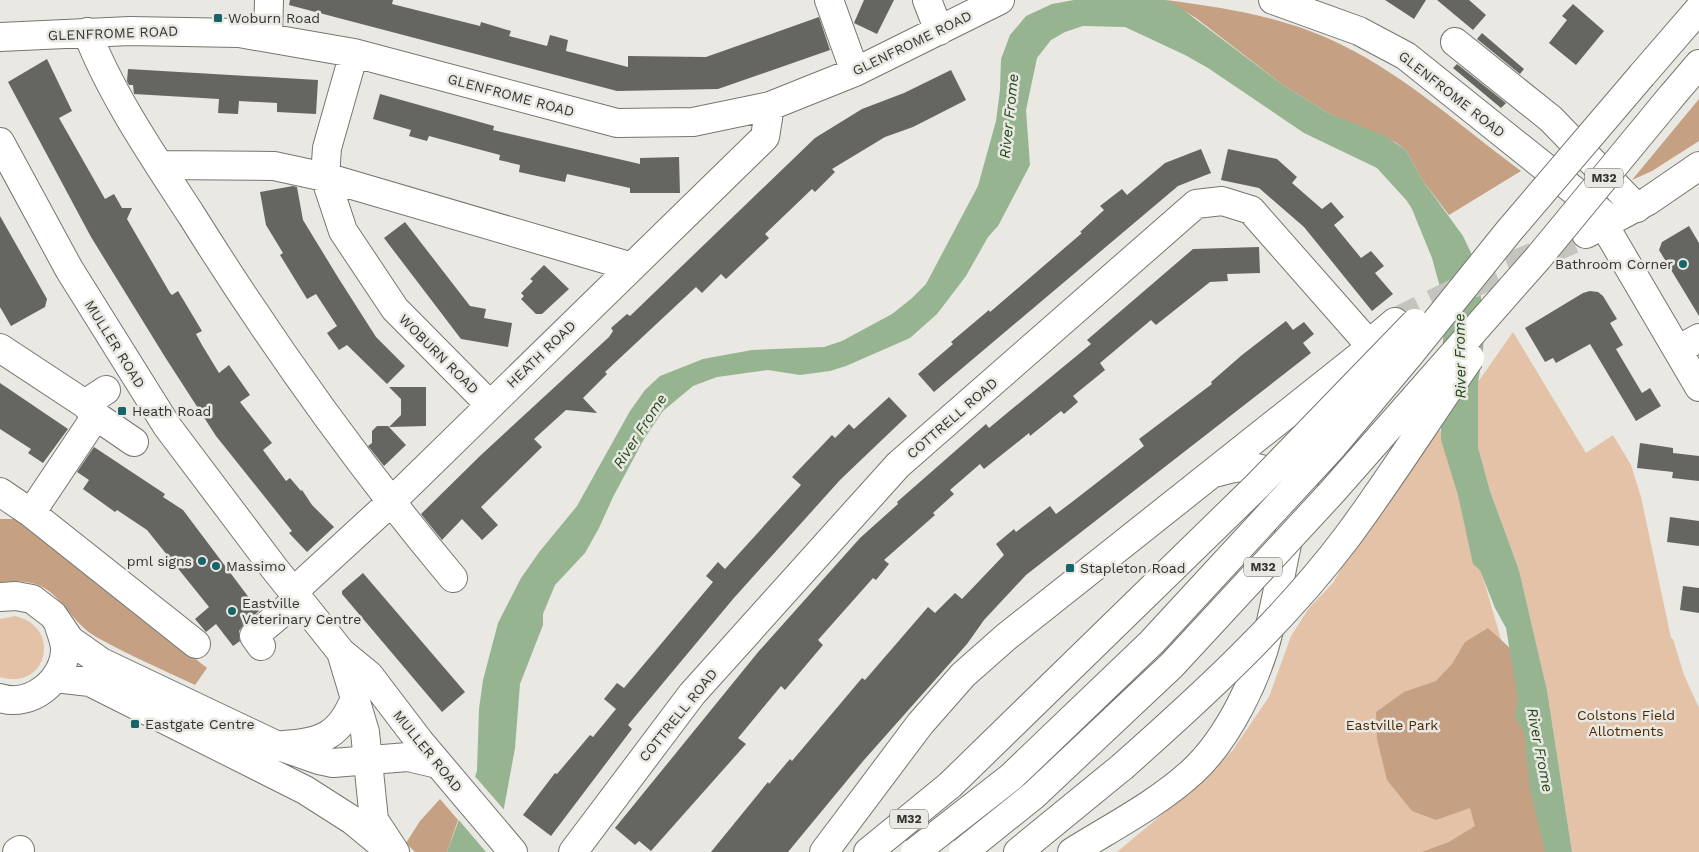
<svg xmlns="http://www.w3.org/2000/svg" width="1699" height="852" viewBox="0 0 1699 852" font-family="'Work Sans',sans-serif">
<rect width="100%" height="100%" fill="#e9e8e2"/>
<path fill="#e3c2a8" d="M1513,332L1586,453L1613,435L1631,465L1641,497L1671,638L1673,639L1684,675L1699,708V852H1572L1547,690L1535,639L1519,570L1490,491L1478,447V382Z
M1438,424L1508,663L1546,852H1117L1189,792L1232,751L1269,697L1291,636L1309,608L1333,583L1383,496Z
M15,616C63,627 47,692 0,677V619Z"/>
<path fill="#c5a082" d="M1166,0C1226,8 1286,17 1342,45C1407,77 1463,128 1521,171L1449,215L1423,181L1406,150L1395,142L1328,113L1283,85L1196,18Z
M1699,99V141L1652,171L1632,180Z
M0,519H17L207,668L195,685C163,670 129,655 98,638C60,617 60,572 0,583Z
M1488,628L1511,649L1557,852H1422L1449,842L1475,826L1470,808L1436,820L1412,811L1387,780L1377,739L1376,712L1404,692L1436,681L1452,664L1465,642Z
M440,799L458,820L447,852H415L406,843L420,821Z"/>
<path fill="#96b490" d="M1074,0H1166L1178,6L1283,85L1328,113L1385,136L1406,150L1423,181L1463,236L1473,257L1479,278L1484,330L1483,351L1478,383V447L1490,491L1519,570L1535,639L1547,690L1572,852H1545L1530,789L1525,740L1523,730L1515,718L1518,700L1506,628L1495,608L1480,570L1473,564L1458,495L1441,440L1440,378L1444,328L1440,287L1432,258L1412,209L1407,201L1377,168L1304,133L1208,68L1185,55L1125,27L1083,26L1065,32L1051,40L1037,58L1026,110L1030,165L998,226L988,237L966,276L937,314L910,338L846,366L830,371L800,375L768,370L717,377L693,386L663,411L644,439L613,497L599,528L585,553L555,585L543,614V625L520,684L515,748L501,824L491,852H447L477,771L479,709L483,680L498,623L521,578L540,551L577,506L630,411L645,390L660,376L703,359L752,350L824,347L842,341L892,314L911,299L926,284L978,186L996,121L1000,90L1001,59L1010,35L1026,16L1052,4Z"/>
<path fill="#e9e8e2" d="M473,774L506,812L494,852H486L457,818Z"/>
<path fill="#656661" d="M290,0H393L392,4L480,26L481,22L511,31L509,36L547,46L550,35L568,40L566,51L628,67V56L706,57L819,17L830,50L718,89L617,91L289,5Z
M864,0H894L877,34L854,23Z
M1385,0H1426L1414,19Z
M1437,0H1469L1486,15L1473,30Z
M1573,4L1604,31L1576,65L1549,43L1567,20L1562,16Z
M1482,33L1524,69L1520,74L1477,39Z
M47,59L72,111L59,118L105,199L114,194L122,208H132L127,219L170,293L172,295L178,291L202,331L196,334L202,345L219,373L229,365L250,395L240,402L272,443L263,450L286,481L290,478L301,491L302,490L312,505L334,527L307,552L289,533L292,531L216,436L165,357L91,237L8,82Z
M1457,64L1506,103L1501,108L1453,68Z
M128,69L318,80L316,114L277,112V103L239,101L238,114L218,113L219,99L134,94L133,85H129L127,81Z
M951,70L966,100L913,127L885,137L832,169L835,172L815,192L812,189L765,234L769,238L726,279L721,274L702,293L696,287L605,372L607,374L583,398L597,413L566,410L534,439L542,447L481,507L498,525L482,540L462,519L442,540L421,514L481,455L609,337L613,331L611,328L627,314L630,316L815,138L862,109L904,93Z
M380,94L494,126L493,130L640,164V158L679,157L680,193H630V188L567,174L565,182L537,176L519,172L520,165L499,160L500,155L429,136L427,141L409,136L411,130L373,119Z
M1201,149L1211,173L1178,186L934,392L918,374L953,344L951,342L989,310L990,312L1082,233L1080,232L1104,210L1100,206L1122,189L1127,195L1165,163Z
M1228,149L1277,159L1297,177L1292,183L1322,209L1331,202L1344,217L1334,225L1361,258L1371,251L1384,266L1375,273L1393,294L1372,311L1304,227L1259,188L1221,180Z
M293,186L297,187L303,220L339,279L376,337L405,366L387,384L347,345L339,350L327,333L337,326L316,294L307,299L280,255L283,253L266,225L260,192Z
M0,216L47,299L45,307L11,326L0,307Z
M405,222L470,306L486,309L484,318L512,323L508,347L461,339L384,238Z
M1689,226L1699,243V316L1659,250L1662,242Z
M1259,247L1260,273L1227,274L1228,281L1210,282L1156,325L1151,320L1100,363L1105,370L1073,396L1078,402L1064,414L1061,411L1030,436L1029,433L984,469L980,464L950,490L954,494L933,513L935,515L884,560L889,564L876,580L873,578L818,640L823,645L785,690L781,686L738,738L746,744L651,851L639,841L635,845L615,828L759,651L860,538L898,504L897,502L986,424L989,428L1091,344L1087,340L1193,249Z
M544,265L569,289L542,314H536L521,299L524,296L521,293L533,281L530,279Z
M1590,291L1598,292L1603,296L1617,319L1610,323L1623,345L1616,349L1642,393L1650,388L1661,406L1636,421L1590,344L1556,363L1553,358L1545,362L1525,328L1583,293Z
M1286,321L1293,330L1304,322L1314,334L1303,343L1311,353L1026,575L984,620L967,644L864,760L788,852H711L768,782L769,784L790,759L792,761L862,678L865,680L928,607L935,613L955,593L962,599L1004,555L996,544L1014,529L1016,532L1050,506L1056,514L1072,502L1144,446L1139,439L1212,384L1211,382L1242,355Z
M0,383L68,429L43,463L28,453L31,449L0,429Z
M389,387H426V426L389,427L401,415V399Z
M889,397L907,416L840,480L733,599L628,725L632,729L551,836L523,815L555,773L557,774L590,735L593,737L616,709L604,699L617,683L624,688L713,582L706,576L718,562L725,569L801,485L792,477L832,435L835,438L849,424L854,429Z
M377,426H388L406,445L384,466L368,446L372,443V431Z
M1640,443L1673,448V453L1699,456V481L1672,478L1673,472L1637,468Z
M94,447L165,494L163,497L183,510L259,611L244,624L239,631L240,641L233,646L216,624L206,632L195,619L209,607L147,530L117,510L115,512L83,489L89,480L77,472Z
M1670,517L1699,521V546L1667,542Z
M363,573L465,692L442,712L342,594V591Z
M1683,586L1699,588V613L1680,610Z"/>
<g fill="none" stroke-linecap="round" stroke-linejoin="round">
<path stroke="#c5c4be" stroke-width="28" stroke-dasharray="28 14" stroke-linecap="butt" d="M1395,322L1495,273L1586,234"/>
<g stroke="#767670" stroke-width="30">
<path id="minor" d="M829,0L855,72
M927,0L939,31
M1273,0L1359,31L1406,56L1612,221
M87,32C111,95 155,159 192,216C272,344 356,462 453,578
M268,36L269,0
M0,37L130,31L239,33L354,53L617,123L693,122L770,106L855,72L1000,0
M1455,42L1551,119L1637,208
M354,53L327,148L325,177L343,231L395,309L489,404
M159,165L274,166L325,177L632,267
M1604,225L1699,387
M0,348L85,404L96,416L134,442
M1678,350L1699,338
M85,404L106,390
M0,492L31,513L196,644
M31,513L96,416
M293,592L390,503L765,137L770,106
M0,597L16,596L32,599L53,615L70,640L101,662L276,745L319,760L333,763L408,757L438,764
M261,646L254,636L298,599
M55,678L90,682L305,790L352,820L391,852
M0,698C31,708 65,680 65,649C65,641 61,633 59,626
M283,745C321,743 340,736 355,698
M17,852L20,850
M573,852L692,694L898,465L1196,204L1222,201L1251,210L1369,344"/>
</g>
<g stroke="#767670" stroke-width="30">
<path id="major" d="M0,142L69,269L167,426L274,568L341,652L369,675L420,742L513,852
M1586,234L1648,201L1699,166
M1215,473C1257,460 1268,467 1297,498
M341,652L365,732L374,820L395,852
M824,852L920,724L963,675L1006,637L1361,355L1369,344L1395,322
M1072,852C1112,827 1157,804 1192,772C1228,739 1258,677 1269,630C1282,577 1288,523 1307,472"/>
</g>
<g stroke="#767670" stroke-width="30">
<path id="highway" d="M1642,75L1699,9
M1670,98L1699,64
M868,852L950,785
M1018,852L1122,767"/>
</g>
<use href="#minor" stroke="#fff" stroke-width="28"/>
<use href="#major" stroke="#fff" stroke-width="28"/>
<use href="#highway" stroke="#fff" stroke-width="28"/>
<g stroke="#767670" stroke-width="30" stroke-linecap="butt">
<path id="highway-bridge" d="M1122,767C1202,696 1282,623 1347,537C1390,479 1429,417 1470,358
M950,785L1257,486L1415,323
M915,852L1011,777L1152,642L1332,447L1410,354L1509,231L1642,75
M963,852L1034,795L1172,665L1332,492L1538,258L1670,98"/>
</g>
<use href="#highway-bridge" stroke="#fff" stroke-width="28"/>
</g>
<g fill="#176569" stroke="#e9e8e2" stroke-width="2">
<rect x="213" y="13" width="10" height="10" rx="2.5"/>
<circle cx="1683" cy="264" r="5"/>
<rect x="117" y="406" width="10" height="10" rx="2.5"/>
<circle cx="202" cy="561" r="5"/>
<circle cx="216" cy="566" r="5"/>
<rect x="1065" y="563" width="10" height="10" rx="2.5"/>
<circle cx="232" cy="611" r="5"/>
<rect x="130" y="719" width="10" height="10" rx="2.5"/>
</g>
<g text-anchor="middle" stroke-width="5" stroke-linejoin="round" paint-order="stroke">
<g fill="#e9e8e2" stroke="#6a6965" stroke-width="1">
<rect x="1585" y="168.5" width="38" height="19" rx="4"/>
<rect x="1244" y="557.5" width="38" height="19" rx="4"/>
<rect x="890" y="809.5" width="38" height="19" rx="4"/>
</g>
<g font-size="12" font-weight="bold" fill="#333330">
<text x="1604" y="182">M32</text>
<text x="1263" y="571">M32</text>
<text x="909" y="823">M32</text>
</g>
<g font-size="14" fill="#333330" stroke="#e9e8e2" text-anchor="start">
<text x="228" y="23">Woburn Road</text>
<text x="1673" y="269" text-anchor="end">Bathroom Corner</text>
<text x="132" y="416">Heath Road</text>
<text x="192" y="566" text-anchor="end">pml signs</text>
<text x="226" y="571">Massimo</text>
<text x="1080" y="573">Stapleton Road</text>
<text x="242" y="608">Eastville<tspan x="242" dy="16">Veterinary Centre</tspan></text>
<text x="145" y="729">Eastgate Centre</text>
</g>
<g font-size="14" fill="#333330" stroke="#e9e8e2">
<text transform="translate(113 33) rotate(-2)" y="5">GLENFROME ROAD</text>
<text transform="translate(912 43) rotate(-26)" y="5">GLENFROME ROAD</text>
<text transform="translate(1452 94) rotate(38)" y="5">GLENFROME ROAD</text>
<text transform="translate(511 95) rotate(15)" y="5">GLENFROME ROAD</text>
<text transform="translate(115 344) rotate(58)" y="5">MULLER ROAD</text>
<text transform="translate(439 354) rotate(45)" y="5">WOBURN ROAD</text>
<text transform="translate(541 354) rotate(-44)" y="5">HEATH ROAD</text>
<text transform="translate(952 418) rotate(-41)" y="5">COTTRELL ROAD</text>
<text transform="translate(678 715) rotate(-51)" y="5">COTTRELL ROAD</text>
<text transform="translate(428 751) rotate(51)" y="5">MULLER ROAD</text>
</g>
<g font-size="14" fill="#4d2903" stroke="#e9e8e2">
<text x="1626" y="720">Colstons Field<tspan x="1626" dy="16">Allotments</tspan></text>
<text x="1392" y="730">Eastville Park</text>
</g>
<g font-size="15" font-style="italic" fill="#214a18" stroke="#e9e8e2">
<text transform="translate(1009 116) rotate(-84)" y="5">River Frome</text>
<text transform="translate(1460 356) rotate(-91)" y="5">River Frome</text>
<text transform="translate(640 431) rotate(-57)" y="5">River Frome</text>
<text transform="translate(1540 750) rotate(79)" y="5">River Frome</text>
</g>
</g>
</svg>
